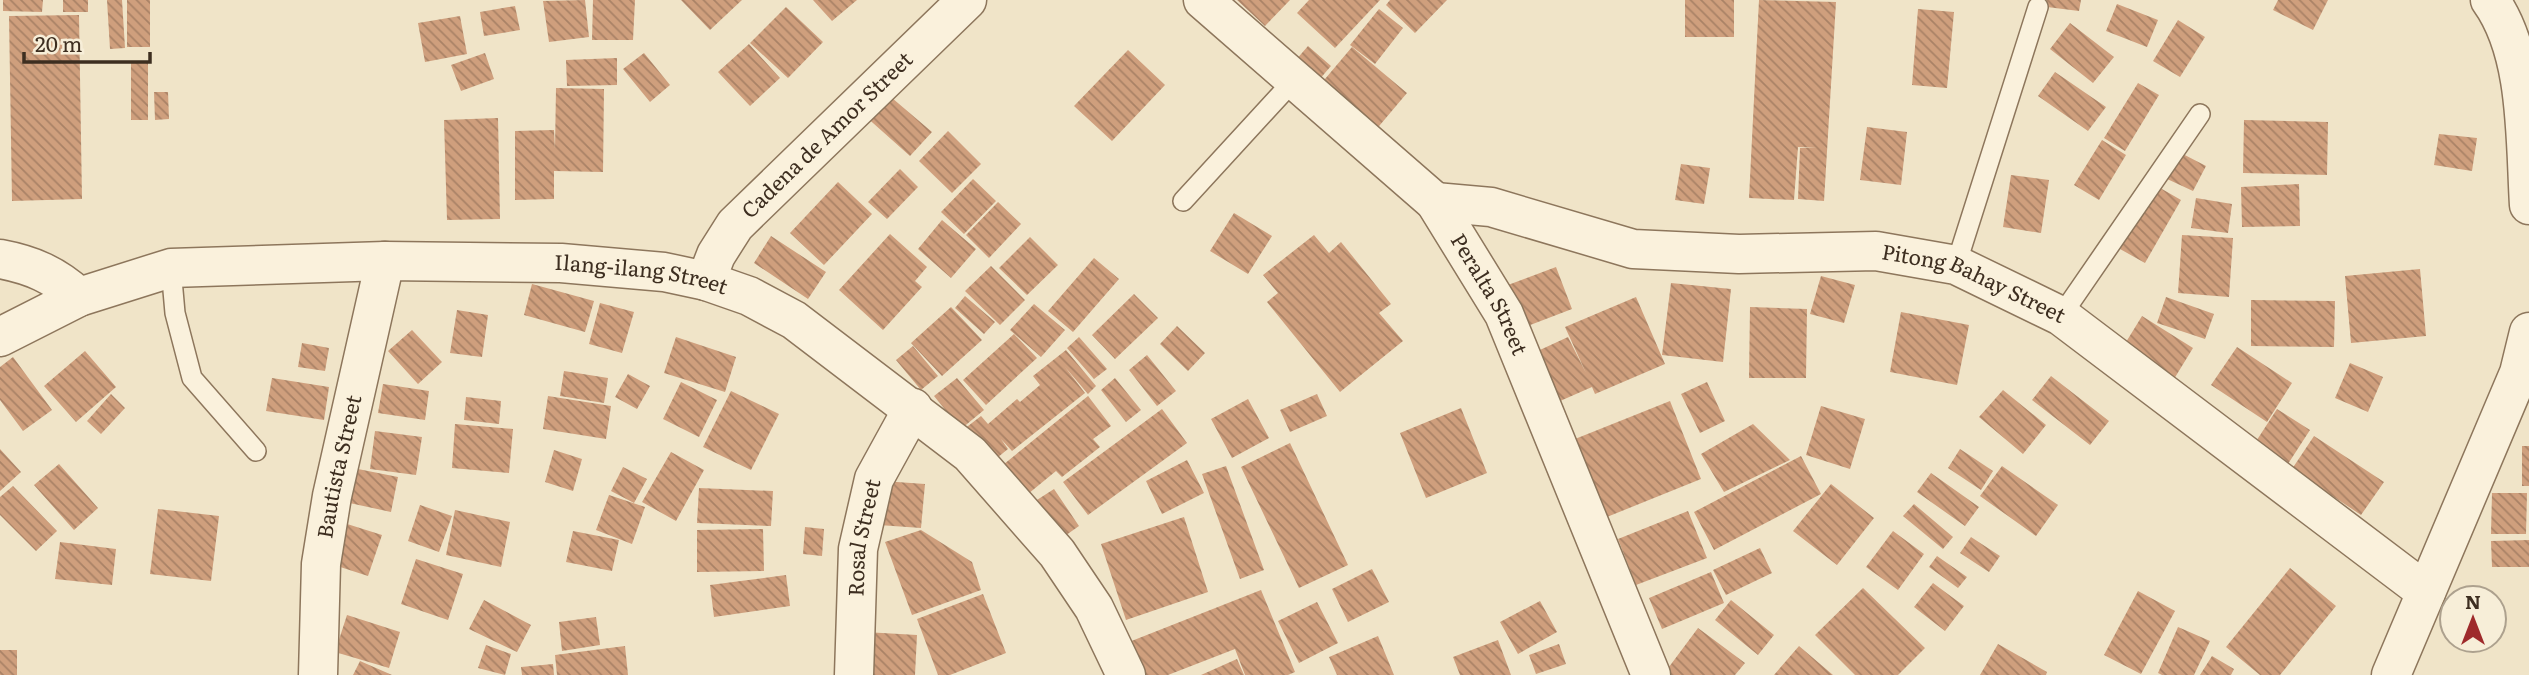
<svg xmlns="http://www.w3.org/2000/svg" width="2529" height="675" viewBox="0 0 2529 675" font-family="Literata,serif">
<defs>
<pattern id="building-back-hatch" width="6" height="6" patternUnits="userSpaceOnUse" patternTransform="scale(1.75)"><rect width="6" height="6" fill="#cf9f7d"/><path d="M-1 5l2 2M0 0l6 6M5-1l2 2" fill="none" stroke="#a98266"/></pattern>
</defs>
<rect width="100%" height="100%" fill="#f0e4c8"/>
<path fill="url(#building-back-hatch)" d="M3,0H43L42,12L3,11Z
M63,0H88V12H63Z
M107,0H122L125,48L110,49Z
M127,0H150V47H127Z
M585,0L589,37L549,42L543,1Z
M593,0H635L633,40H592Z
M681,0H742L710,30Z
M813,0H857L832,21Z
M1237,0H1290L1265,26Z
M1309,0H1380L1335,48L1297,13Z
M1390,0H1447L1415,33L1386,5Z
M1685,0H1734V37H1685Z
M1759,0L1836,2L1824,201L1798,199L1800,148H1817L1798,147L1794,200L1749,198Z
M2047,0H2081L2079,11L2047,7Z
M2278,0H2328L2313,30L2273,10Z
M2117,4L2158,20L2147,47L2106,31Z
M515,6L520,30L484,36L480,12Z
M786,7L823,42L788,78L750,43Z
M1379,9L1403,28L1375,64L1350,45Z
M1918,9L1954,12L1947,88L1912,85Z
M79,15L82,199L12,201L9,16Z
M460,16L467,54L425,62L418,23Z
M2178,20L2205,37L2180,77L2153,61Z
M2070,23L2114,57L2093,83L2050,49Z
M749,44L780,78L750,106L718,72Z
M1308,46L1331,66L1312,88L1289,68Z
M1352,47L1407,93L1369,138L1314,92Z
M1128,50L1165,85L1112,141L1074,106Z
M485,53L494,79L461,91L451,65Z
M644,53L670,85L650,102L623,69Z
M617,58V85L567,86L566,60Z
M131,61H148V120H131Z
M2055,72L2106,107L2088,131L2038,96Z
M2138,83L2159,95L2125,151L2104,138Z
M556,88L604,89L603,172L554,171V199L515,200V131L554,130L555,149Z
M154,92H168L169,119L155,120Z
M885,92L932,132L910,156L864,115Z
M498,118L500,219L447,220L444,120Z
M2244,120L2328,122L2327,175L2243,173Z
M1867,127L1907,132L1901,185L1860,180Z
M948,131L981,164L952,193L919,161Z
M2439,134L2477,138L2472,171L2434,165Z
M2102,140L2126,155L2099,200L2074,185Z
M2179,152L2206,166L2193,191L2165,178Z
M1681,164L1710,168L1704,204L1675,200Z
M900,169L918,187L887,219L868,202Z
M2011,175L2049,180L2041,233L2003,227Z
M973,179L996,201L964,234L941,212Z
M838,182L872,214L824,265L790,233Z
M2299,184L2300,226L2242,227L2241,187Z
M2155,185L2181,200L2145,263L2120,249Z
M2196,198L2232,204L2228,233L2191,228Z
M998,202L1021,224L989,258L966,235Z
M1234,213L1272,236L1248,274L1210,251Z
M942,220L976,249L951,278L918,249Z
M890,234L927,267L915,281L922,287L883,330L839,290Z
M1314,235L1329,253L1341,242L1391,304L1379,313L1403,341L1340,392L1267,302L1278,293L1263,275Z
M2182,235L2233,238L2229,297L2178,293Z
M771,236L826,272L808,299L754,263Z
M1030,237L1058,265L1027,295L999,268Z
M1094,258L1119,279L1073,332L1048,311Z
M991,266L1025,300L1000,325L965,291Z
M1556,267L1572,309L1525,327L1508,285Z
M2420,269L2426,336L2351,343L2345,276Z
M1821,276L1855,285L1844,323L1810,314Z
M1671,283L1731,289L1723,362L1662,355Z
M532,284L594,301L585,332L524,315Z
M1134,294L1158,318L1115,359L1092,335Z
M965,296L995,322L984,334L955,308Z
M1636,297L1665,364L1595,394L1592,387L1551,405L1529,355L1568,337L1586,373L1565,327Z
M2166,297L2214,314L2205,339L2157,323Z
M2251,300L2335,301L2334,347L2251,346Z
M600,303L634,312L622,353L589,344Z
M1034,304L1065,330L1041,357L1010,330Z
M951,307L982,340L942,376L911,343Z
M1750,307L1807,309L1806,378H1749Z
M457,310L488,315L482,357L450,353Z
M1901,312L1969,325L1957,385L1890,372Z
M2142,316L2193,348L2174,379L2123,347Z
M1177,326L1205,353L1188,371L1160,344Z
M412,330L442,362L418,384L388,351Z
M1014,334L1037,358L986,405L963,380Z
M676,337L736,357L725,392L664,373Z
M1079,337L1107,369L1094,379L1067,348Z
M302,343L329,348L325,371L298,367Z
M913,346L938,376L921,390L896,360Z
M2237,347L2292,383L2267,422L2211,385Z
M1066,350L1096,386L1088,394L1065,367L1085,393L1012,451L1001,439L1008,449L987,466L959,433L981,416L988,424L1017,399L1020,402L1040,385L1033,376Z
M85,351L116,387L76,422L44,386Z
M1147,355L1176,391L1157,406L1129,370Z
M13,357L52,410L23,431L0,400V367Z
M2350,363L2383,377L2368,412L2335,398Z
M564,371L608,378L604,403L560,396Z
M628,374L650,386L637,409L615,397Z
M2051,376L2109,421L2090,445L2032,400Z
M272,378L329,387L324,420L266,411Z
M957,378L984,410L961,429L934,396Z
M1115,378L1141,410L1126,422L1101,390Z
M681,382L717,400L699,437L663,419Z
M1707,382L1725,421L1700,433L1681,394Z
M383,384L429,391L425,420L378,413Z
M2003,390L2046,425L2023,454L1979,417Z
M731,391L779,414L751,470L703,447Z
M111,394L125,408L101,434L87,421Z
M1317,394L1327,416L1290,432L1280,410Z
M548,396L611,406L606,439L543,429Z
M1088,396L1111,426L1093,439L1100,447L1062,477L1056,471L1017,503L993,473Z
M466,397L501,401L499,424L464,420Z
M1248,399L1269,438L1232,458L1211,419Z
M1670,401L1701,479L1597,521L1565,443Z
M1821,406L1865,419L1850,469L1806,455Z
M1461,408L1487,473L1426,498L1400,433Z
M1162,409L1187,443L1088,515L1063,482Z
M2277,409L2310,430L2286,467L2253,446Z
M455,424L513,429L509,473L452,468Z
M1753,424L1790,460L1724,492L1701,454Z
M375,431L422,437L416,475L370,469Z
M2314,436L2384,482L2361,515L2292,469Z
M1290,443L1348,565L1299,588L1241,467Z
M2522,446H2529V486H2522Z
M0,449L21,472L0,491Z
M1960,449L1993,471L1981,490L1948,468Z
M554,450L582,459L573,491L545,482Z
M671,452L704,470L676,521L642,502Z
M1801,456L1821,494L1714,550L1694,512Z
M1187,460L1204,493L1162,514L1146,481Z
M59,464L98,508L74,530L34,485Z
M1226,466L1264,570L1240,579L1202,474Z
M2002,466L2058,505L2036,536L1980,496Z
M623,467L647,479L634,503L611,491Z
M353,468L398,477L391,512L345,502Z
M1931,473L1979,507L1965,526L1917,492Z
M883,481L925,484L921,528L879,525Z
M1831,484L1874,518L1837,565L1793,531Z
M13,486L57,531L36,551L0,515V497Z
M699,488L773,491L771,526L697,523Z
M1054,489L1079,526L1052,545L1026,507Z
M2492,493H2527L2526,534H2491Z
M609,495L645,507L632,544L596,530Z
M1914,504L1953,537L1943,549L1903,516Z
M420,505L452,516L439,552L408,541Z
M158,509L219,516L211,581L150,574Z
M455,510L510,522L501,567L446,555Z
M1688,511L1707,558L1636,585L1618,539Z
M1184,517L1208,592L1126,620L1101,544Z
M344,523L382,535L368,576L331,564Z
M805,527L824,529L822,556L803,554Z
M763,529L764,571L697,572V530Z
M921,530L972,562L981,590L912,615L885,542Z
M573,531L619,540L612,571L566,562Z
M1893,531L1924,554L1898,590L1866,567Z
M1971,537L2000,556L1989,572L1960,553Z
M2529,540V567H2492L2491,541Z
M60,542L116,549L112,585L55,579Z
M1760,548L1772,573L1726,595L1713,570Z
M1937,556L1967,577L1958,588L1929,567Z
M416,559L463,574L448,620L401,604Z
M2290,568L2336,606L2280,675H2260L2226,647Z
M1372,569L1389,602L1348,622L1332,589Z
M1711,572L1724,603L1662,629L1649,598Z
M786,575L790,606L714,617L710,585Z
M1933,583L1964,606L1945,631L1914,607Z
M1863,588L1925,648L1898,675H1855L1815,635Z
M1261,590L1295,672L1288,675H1245L1235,649L1168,675H1142L1129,642Z
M2138,591L2175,611L2141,674L2104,655Z
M983,594L1006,653L950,675H938L917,619Z
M484,600L531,625L517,652L469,629Z
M1731,600L1774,635L1758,655L1715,620Z
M1540,601L1557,632L1518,654L1500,622Z
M1317,602L1338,643L1299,663L1278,621Z
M347,615L400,632L389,668L335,652Z
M596,617L600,645L562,651L559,622Z
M2178,627L2210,641L2194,675H2162L2158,673Z
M1698,628L1745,663L1735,675H1663Z
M865,632L917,635L915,675H863Z
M1378,636L1394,675H1337L1329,657Z
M1498,640L1511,675H1460L1453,657Z
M1559,644L1566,664L1536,674L1529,655Z
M1998,644L2047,672L2046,675H1980Z
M486,645L511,654L505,675L478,668Z
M625,646L628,675H557L555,655Z
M1799,646L1833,675H1774Z
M0,650H17V675H0Z
M2212,656L2234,669L2231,675H2200Z
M1237,659L1244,675H1201Z
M360,661L392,675H353Z
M553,664L554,675H522L521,667Z"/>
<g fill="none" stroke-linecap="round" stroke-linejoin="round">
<g stroke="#8d765c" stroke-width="22">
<path id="service" d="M1183,201L1295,79
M1956,265L2038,7
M171,268L175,313L192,378L256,451
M2061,316L2200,114"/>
</g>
<g stroke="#8d765c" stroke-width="41">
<g id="minor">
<path id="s1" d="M1203,0L1435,202L1504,314L1651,675"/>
<path d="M2490,0C2529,54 2525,141 2529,205"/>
<path id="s2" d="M1435,202L1491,207L1633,249L1739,254L1876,251L1956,265L2061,316L2426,592"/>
<path d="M0,259C32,265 55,275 79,297"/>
<path id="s3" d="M318,675L321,564L332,496L385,261"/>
<path id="s4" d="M854,675L858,549L874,479L913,408"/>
<path d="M2391,675L2519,373L2529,332"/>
</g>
</g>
<g stroke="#8d765c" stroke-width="41">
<g id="tertiary">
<path id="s5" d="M706,281L716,255L735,225L967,0"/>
<path id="s6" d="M0,337L79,297L171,268L385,261L561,263L664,272L706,281L749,296L794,320L970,454L1057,553L1094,608L1126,675"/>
</g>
</g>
<use href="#service" stroke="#faf1dc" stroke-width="19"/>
<use href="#minor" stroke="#faf1dc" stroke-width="38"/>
<use href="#tertiary" stroke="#faf1dc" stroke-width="38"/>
</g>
<g text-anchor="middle" stroke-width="7" stroke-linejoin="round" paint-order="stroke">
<g font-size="21" fill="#3d2e20" stroke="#f7eed8">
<text dy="7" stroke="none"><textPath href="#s5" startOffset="192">Cadena de Amor Street</textPath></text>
<text dy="7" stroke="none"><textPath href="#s6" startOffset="656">Ilang-ilang Street</textPath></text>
<text dy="7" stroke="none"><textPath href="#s2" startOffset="551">Pitong Bahay Street</textPath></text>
<text dy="7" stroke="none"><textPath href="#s1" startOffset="415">Peralta Street</textPath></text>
<text dy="7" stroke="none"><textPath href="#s3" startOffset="210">Bautista Street</textPath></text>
<text dy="7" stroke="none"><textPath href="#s4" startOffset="138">Rosal Street</textPath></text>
</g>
</g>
<g transform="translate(2473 619)"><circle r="33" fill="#f7eed8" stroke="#ada18e" stroke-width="2"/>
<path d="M0-5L12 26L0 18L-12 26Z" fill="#9e2a2b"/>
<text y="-10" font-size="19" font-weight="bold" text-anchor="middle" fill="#3d2e20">N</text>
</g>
<path d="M24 52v10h126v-10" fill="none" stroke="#3d2e20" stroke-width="3.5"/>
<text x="35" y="52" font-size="21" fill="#3d2e20" stroke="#f7eed8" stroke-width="5" paint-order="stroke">20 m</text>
</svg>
